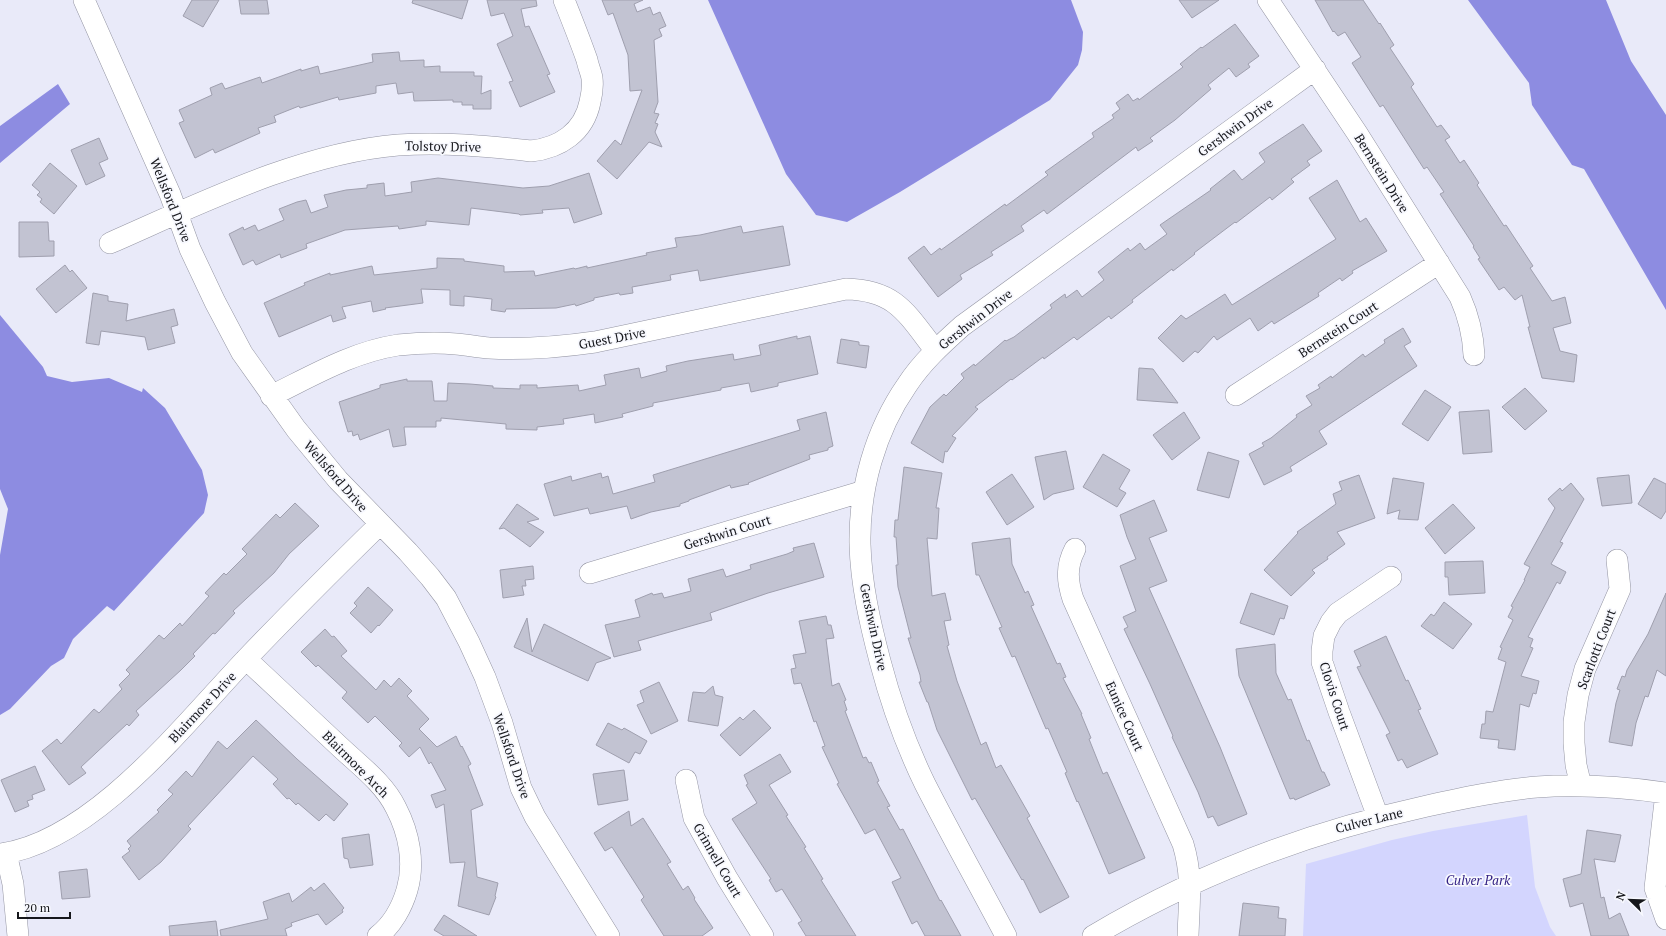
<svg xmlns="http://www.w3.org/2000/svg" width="1666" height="936" viewBox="0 0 1666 936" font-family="'PT Serif',serif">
<rect width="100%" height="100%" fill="#e9eaf9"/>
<path fill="#d3d5fe" d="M1527,815L1535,887L1550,927L1556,936H1303L1306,864L1392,840L1433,831Z"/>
<path fill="#8d8ce1" d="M708,0H1071L1083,32L1082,50L1078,65L1050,100L900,192L847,222L816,215L786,174Z
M1468,0H1606L1631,61L1666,115V310L1584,169L1572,165L1532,105L1529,83Z
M58,84L70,104L0,163V126Z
M0,315L43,367L47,376L72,382L109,378L142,392L143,388L165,408L202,470L208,495L204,513L114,611L107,606L73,639L64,658L51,666L10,709L0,715V555L8,509L0,489Z"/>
<path fill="#c2c3d2" stroke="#9f9fae" d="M192,0H219L203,27L183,16Z
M239,0H267L269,14H241Z
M413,0H468L462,19L412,3Z
M487,0H536L537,6L521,9L525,27L529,26L550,74L547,75L555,92L520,107L509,82L513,81L497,44L513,36L504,13L491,16Z
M602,0H643L634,4L637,12L650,7L653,15L660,12L666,26L659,29L662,36L654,40L658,102L654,113L659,114L655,123L658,124L655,132L662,147L649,142L617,179L597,161L615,140L621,145L642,90L630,91L628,55L613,13L608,15Z
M1179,0H1219L1192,18Z
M1315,0H1363L1379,24L1380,23L1394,45L1390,48L1414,84L1411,87L1437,127L1441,125L1450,137L1445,140L1460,163L1464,160L1479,183L1477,185L1504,226L1506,225L1533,266L1530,268L1552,301L1565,297L1571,323L1553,328L1560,351L1577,355L1574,382L1542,378L1528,327H1530L1522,295L1515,300L1504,287L1499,290L1478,259L1480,258L1473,247L1474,246L1440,194L1444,192L1427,167L1424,169L1383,105L1380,107L1352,63L1361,57L1345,32L1338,36L1334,31L1333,32Z
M1235,24L1259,56L1248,64L1250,67L1236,77L1229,68L1208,85L1211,89L1175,120L1150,138L1153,141L1138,151L1136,147L1047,214L1044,210L1021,226L1024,231L991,252L993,255L960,275L962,279L938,297L908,258L924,246L931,255L940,248L941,250L1005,204L1006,206L1048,175L1045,172L1094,137L1092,133L1114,118L1112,115L1120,109L1116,103L1128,94L1133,101L1138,98L1139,100L1183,67L1180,64L1201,47L1202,48Z
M399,52L400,61L424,60V67L440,66V72H474V76H482L481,94L491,90V109H473V105H462V102H453V100L414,101L413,92L398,94L396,83L376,86V93L339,100L338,97L300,108L299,106L274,116L276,122L258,128L260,133L215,153L213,149L195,158L179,123L184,121L179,110L212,95L210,88L222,83L225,89L260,77L262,83L301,69V71L318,66L320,74L373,62L372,54Z
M1303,124L1322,151L1307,161L1310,165L1291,179L1294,182L1272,200L1270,197L1236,223L1235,222L1194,253L1195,254L1173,271L1172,269L1132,300L1133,302L1111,319L1109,316L1077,340L1074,337L1044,359L1043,357L1012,380L1011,379L975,407L978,409L952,436L956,438L947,452L945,451L943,463L911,443L930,407L944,394L946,396L964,378L961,374L974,364L975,366L1005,340L1006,341L1014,337L1052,308L1050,305L1065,294L1066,298L1077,290L1082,297L1104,280L1098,272L1128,248L1130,251L1140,243L1145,250L1167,234L1160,225L1211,190L1210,189L1234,170L1242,180L1265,162L1259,153Z
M99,138L108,159L99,163L105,176L86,185L71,150Z
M50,163L77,186L54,214L40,202L42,199L37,195L40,192L32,185Z
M589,173L602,214L574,223L569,208L542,210L543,213L520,215L519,214L471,208L469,225L426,221V225L399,229L398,226L345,230L306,244L307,248L281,258L280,254L256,265L253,260L243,265L229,234L243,227L244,230L255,225L258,231L284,220L279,209L297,202L306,200L311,213L328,207L324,195L346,190L367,188V185L384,183L385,196L412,192L411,182L438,178L523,188L549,186Z
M1337,180L1360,222L1366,218L1387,251L1352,271L1353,273L1342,281L1340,278L1318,293L1319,296L1274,324L1272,321L1258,331L1250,318L1217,340L1214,336L1198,353L1195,351L1183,362L1158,338L1181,315L1186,319L1225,294L1232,305L1336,239L1309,198Z
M19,222H48L49,241H54V256L19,257Z
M741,226L743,233L783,226L790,265L700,281L698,270L670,275L671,280L632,287L633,293L620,295L619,293L594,298V300L576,306L575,304L556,308L506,309L505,312L491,310L492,299L464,296V306L450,305V290L421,289L423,303L385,308L386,309L373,312L371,301L342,307L346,318L333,322L331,315L279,337L264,303L305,285L304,283L330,273V275L372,266L374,275L437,268V258L464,259V261L504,266V272L534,271L535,276L574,268L575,269L587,266V268L647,255L646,253L677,247L675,238L700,235Z
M65,265L70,272L72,270L87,288L56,313L36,289Z
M93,293L108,296V301L128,304L126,321L174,309L178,325L171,327L175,343L148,350L145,337L101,331L99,345L86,343Z
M1403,328L1411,342L1404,346L1417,366L1319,431L1327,444L1290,467L1292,471L1264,485L1249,454L1264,446L1262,443L1271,438L1297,417L1296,415L1312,405L1306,396L1320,388L1318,385L1331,376L1332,378L1363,354L1365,357L1385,343L1384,340Z
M797,336V339L810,336L818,374L778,383V386L751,392L749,383L721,388V390L653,403V406L622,414L623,417L595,423L594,414L563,419L564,424L537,427V430L506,429V424L441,418V421H436V427H404L406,445L393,447L389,429L360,440L358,434L353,436L352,431L348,432L339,402L380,388V385L407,379V381H432L434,401H447L448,383L470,384L493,386V388L520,389V385H537V388L578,385L579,391L606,385L604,375L639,368L641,378L667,371L666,366L688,361L733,354L734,360L761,355L759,345Z
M841,339L859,342V345L869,346L866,368L837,363Z
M1139,368L1153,369L1178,403L1137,400Z
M1525,388L1547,411L1525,430L1502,407Z
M1425,390L1451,407L1428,441L1402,424Z
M1489,410L1492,452L1463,454L1459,412Z
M826,412L833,446L828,448V450L809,455L810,459L748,483L749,484L731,488L730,485L689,500V501L680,504V506L651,512L631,519L627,506L590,514L588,508L554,516L544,484L571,476L572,481L601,473L602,478L608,476L613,494L655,482L653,475L800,430L797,420Z
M1184,412L1200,438L1172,460L1153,435Z
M1066,451L1074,489L1053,494L1044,500L1035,457Z
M1208,452L1239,461L1229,498L1197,490Z
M1103,454L1130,470L1119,489L1126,493L1117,507L1083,487Z
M904,467L942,473L936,508H939L937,539L927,538L932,596L945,593L951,620L944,621L949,645L947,646L957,681L981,745L986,742L996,768L1001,765L1030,816L1027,818L1069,897L1040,913L1023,879L1022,880L975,798L972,800L937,730L928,702H927L919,682H921L920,675L908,638H911L898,587L896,565H898L896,537H894L895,520H898Z
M1012,474L1034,507L1007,525L986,492Z
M1359,475L1375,518L1337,532L1345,544L1327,557L1328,559L1312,570L1315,573L1291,596L1264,570L1298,533L1297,532L1336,504L1333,494L1342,490L1339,482Z
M1629,475L1632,503L1602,506L1597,478Z
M1393,478L1424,483L1418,520L1398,519L1400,510L1387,514Z
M1654,478L1666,484V511L1661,519L1638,504Z
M1571,483L1584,499L1560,542L1563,543L1551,564L1566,572L1560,584L1557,582L1528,637L1533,639L1530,647L1533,648L1521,676L1539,681L1536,694L1533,693L1529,707L1520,704L1515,750L1498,748L1499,740L1480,738L1482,724H1485L1486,711L1493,712L1506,662L1498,659L1502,648L1500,647L1513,620L1508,617L1513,607L1511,606L1525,580H1524L1530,567L1524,564L1555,508L1548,499L1560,488L1562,491Z
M1154,500L1167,531L1149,538L1167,581L1149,588L1220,747L1247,814L1218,826L1213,816L1208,818L1198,792L1172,737L1173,736L1150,684L1124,629L1128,627L1123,617L1136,611L1120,566L1136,559L1127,537L1120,515Z
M295,503L319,526L289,554L274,573L233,611L235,613L215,634L213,633L193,654L195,656L181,670L136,711L139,715L129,726L127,724L81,767L86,773L69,785L42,751L57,739L61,744L94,709L99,713L122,689L119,685L130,674L126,670L159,635L164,639L180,623L182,626L209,596L205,593L224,573L226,575L247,554L242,549L276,514L280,518Z
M517,504L539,519L527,522L544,532L530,547L504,528L499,529Z
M1453,504L1475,528L1445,554L1425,528Z
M1010,538L1012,564L1025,593L1028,591L1034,605L1031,606L1057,664L1060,663L1066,677L1063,678L1082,714H1081L1091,738L1089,739L1103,774L1107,772L1145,858L1109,874L1078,801L1077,802L1065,773L1067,772L1048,728L1046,729L1015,656L1012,657L999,628L1002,627L979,575H976L972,543Z
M814,543L824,577L768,593L710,613L712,620L638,641L641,650L614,657L605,625L640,617L635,600L652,593L653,595L662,593L664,598L691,591L688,579L723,569L726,577L751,569L750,565L787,554L794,551L793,548Z
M1483,561L1485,593L1449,595L1448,577H1445V562Z
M533,566L534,579L525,580L526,586H522L524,595L503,598L500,570Z
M368,587L393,610L379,626L378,625L371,633L350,613L357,606L354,603Z
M1251,593L1288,606L1284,619L1280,618L1274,635L1240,623Z
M1666,593V676L1657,670L1648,697L1645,696L1636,723L1632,746L1609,742L1616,703L1620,690L1617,689L1622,676L1625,677L1627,670L1648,634Z
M1444,602L1472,624L1453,649L1421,626L1431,614L1434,616Z
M826,616L828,625H831L834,638L826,639L832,686L839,683L846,700L844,701L847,710L845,711L863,758L866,757L869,763L871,762L879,781L877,782L890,806L887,807L900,830L903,829L940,901L941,900L961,936H925L917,921L912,924L892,882L901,878L875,829L865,834L837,784L839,783L822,747L825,746L816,721L814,722L801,683L794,684L791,669L796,668L793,655L806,653L799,621Z
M527,618L532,652L544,624L611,658L596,663L588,681L514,647Z
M325,629L332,637L334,636L347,651L341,656L376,690L384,680L391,687L399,678L412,691L407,696L429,719L419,729L437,747L456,736L461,747L462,746L471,764L468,766L483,805L471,810L477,877L498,883L495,896L496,897L489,915L458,906L465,862L450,863L444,804L436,808L431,795L446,790L431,762L429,764L420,747L409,757L399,746L402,743L375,716L368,723L342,698L347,692L318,665L316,667L301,652Z
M1386,636L1406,681L1408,680L1421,709L1418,710L1438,754L1407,768L1402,759L1398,761L1386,735L1390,733L1357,667L1361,666L1354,651Z
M1275,644L1276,673L1288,700L1291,699L1307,741L1309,740L1322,772H1324L1330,785L1295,800L1294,798L1290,799L1239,676L1236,649Z
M659,682L678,721L651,734L637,705L644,702L640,691Z
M713,686L715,695L723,697L718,726L688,721L693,692L705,693Z
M754,710L771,728L740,756L720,735L740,717L743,720Z
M256,720L297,759L348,804L334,821L326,814L319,821L298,803L296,805L289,798L287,799L273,784L278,779L253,756L188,826L191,829L161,862L139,880L122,857L130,851L128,849L131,846L127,841L159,812L157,810L173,794L168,790L186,771L192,777L218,741L227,749Z
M608,723L622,730L624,728L647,741L640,754L635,752L629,763L596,745Z
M780,754L791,772L769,785L788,815L786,816L806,847L804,848L823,879L821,880L856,936H806L798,923L802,921L782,889L776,892L769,880L771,879L732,819L757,803L746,785L748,784L744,775Z
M35,766L45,790L32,795L33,799L27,801L29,806L15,812L1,780Z
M624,770L628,800L598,805L593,774Z
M629,811L631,826L643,818L671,862L667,864L683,890L688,886L695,898L694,899L713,928L702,936H664L641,900L644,897L612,847L605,851L594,833Z
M1587,830L1621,835L1615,862L1594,859L1601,898L1604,897L1609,919L1620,913L1629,936H1591L1583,903L1570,907L1563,879L1581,874Z
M369,834L373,865L350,868L348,859L344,858L342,838Z
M87,869L90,897L62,899L59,872Z
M324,883L344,908L342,910L343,912L326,925L318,914L291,923L292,926L285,929L287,936H221L220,930L268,919L263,902L289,893L292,902L311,887L314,891Z
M1243,903L1279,907L1278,918L1286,919L1285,936H1239Z
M444,915L477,936H444L434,930Z
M216,921L218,936H170L169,926Z"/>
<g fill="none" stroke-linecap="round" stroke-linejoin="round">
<g stroke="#9495a3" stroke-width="22">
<path id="minor" d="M84,0L170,194L190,249L215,302L242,353L296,429L338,480L408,552L430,577L446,598L469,642L485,677L502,723L521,788L535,817L609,936
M1268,0L1357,133L1460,297C1469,317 1473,334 1474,355
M110,243C199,204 301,153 398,145C443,142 487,146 531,151C560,148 584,132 590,102C592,94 593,86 592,78C591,72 588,66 587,60C580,40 572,20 564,0
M1236,395L1439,263
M271,396C312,376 352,352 398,345C417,343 437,342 456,344C467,345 478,347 489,348C525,350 560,347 595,342L846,289C896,290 907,314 935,350
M1075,549C1066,566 1067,581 1073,599L1183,844C1193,877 1189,903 1188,936
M590,573L864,491
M246,659C277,688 308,717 339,746C359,765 384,783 396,808C409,833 415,863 407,890C402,907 392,925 378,936
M686,780L694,818L727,878L763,936
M1581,786L1576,765L1574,743V722L1578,695L1585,669L1620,589L1617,560
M1666,793L1655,888L1666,919
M1378,817L1339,712L1322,662V651L1324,636L1331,622L1338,613L1391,577
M6,853L13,884L18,936
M0,854C93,842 185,723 247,658C291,612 335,568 380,524
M1006,936C979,885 951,835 925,784C906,745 891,703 880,661C870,623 861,584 860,544C859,489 875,431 907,385C922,362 942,344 962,326L1315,69
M1093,936C1197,874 1309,832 1427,806C1463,798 1500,790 1537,787C1580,784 1623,787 1666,793"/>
</g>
<use href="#minor" stroke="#fff" stroke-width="21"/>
</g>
<g text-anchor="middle" stroke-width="3.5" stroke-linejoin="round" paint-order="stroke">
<g font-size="13" fill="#16171c" stroke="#f7f8fe">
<text transform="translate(1235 127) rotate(-36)" y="5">Gershwin Drive</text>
<text transform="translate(443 146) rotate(1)" y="5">Tolstoy Drive</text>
<text transform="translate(1382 173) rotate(58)" y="5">Bernstein Drive</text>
<text transform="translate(171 200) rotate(68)" y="5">Wellsford Drive</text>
<text transform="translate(975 319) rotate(-38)" y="5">Gershwin Drive</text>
<text transform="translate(1338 329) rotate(-33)" y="5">Bernstein Court</text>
<text transform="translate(612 338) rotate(-11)" y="5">Guest Drive</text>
<text transform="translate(336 476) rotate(49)" y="5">Wellsford Drive</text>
<text transform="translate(727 532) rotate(-17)" y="5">Gershwin Court</text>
<text transform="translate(874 627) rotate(78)" y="5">Gershwin Drive</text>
<text transform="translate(1596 649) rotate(-69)" y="5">Scarlotti Court</text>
<text transform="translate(1335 696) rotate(72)" y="5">Clovis Court</text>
<text transform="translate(202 707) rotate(-47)" y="5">Blairmore Drive</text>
<text transform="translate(1125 716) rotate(66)" y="5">Eunice Court</text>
<text transform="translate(512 756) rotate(71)" y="5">Wellsford Drive</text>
<text transform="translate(356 764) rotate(45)" y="5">Blairmore Arch</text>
<text transform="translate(1369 820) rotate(-14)" y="5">Culver Lane</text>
<text transform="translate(718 860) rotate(60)" y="5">Grinnell Court</text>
</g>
<g font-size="13" font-style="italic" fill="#342385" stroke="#f7f8fe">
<text x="1478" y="885">Culver Park</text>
</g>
</g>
<g transform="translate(1630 900) rotate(293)" stroke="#f7f8fe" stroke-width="3" paint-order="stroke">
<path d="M0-3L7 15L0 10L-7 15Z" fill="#16171c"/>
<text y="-6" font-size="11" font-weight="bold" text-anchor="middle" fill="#16171c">N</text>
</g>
<path d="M18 912v6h52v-6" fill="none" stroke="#16171c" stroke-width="2"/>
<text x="24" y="912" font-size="12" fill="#16171c" stroke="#f7f8fe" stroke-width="3" paint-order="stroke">20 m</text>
</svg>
